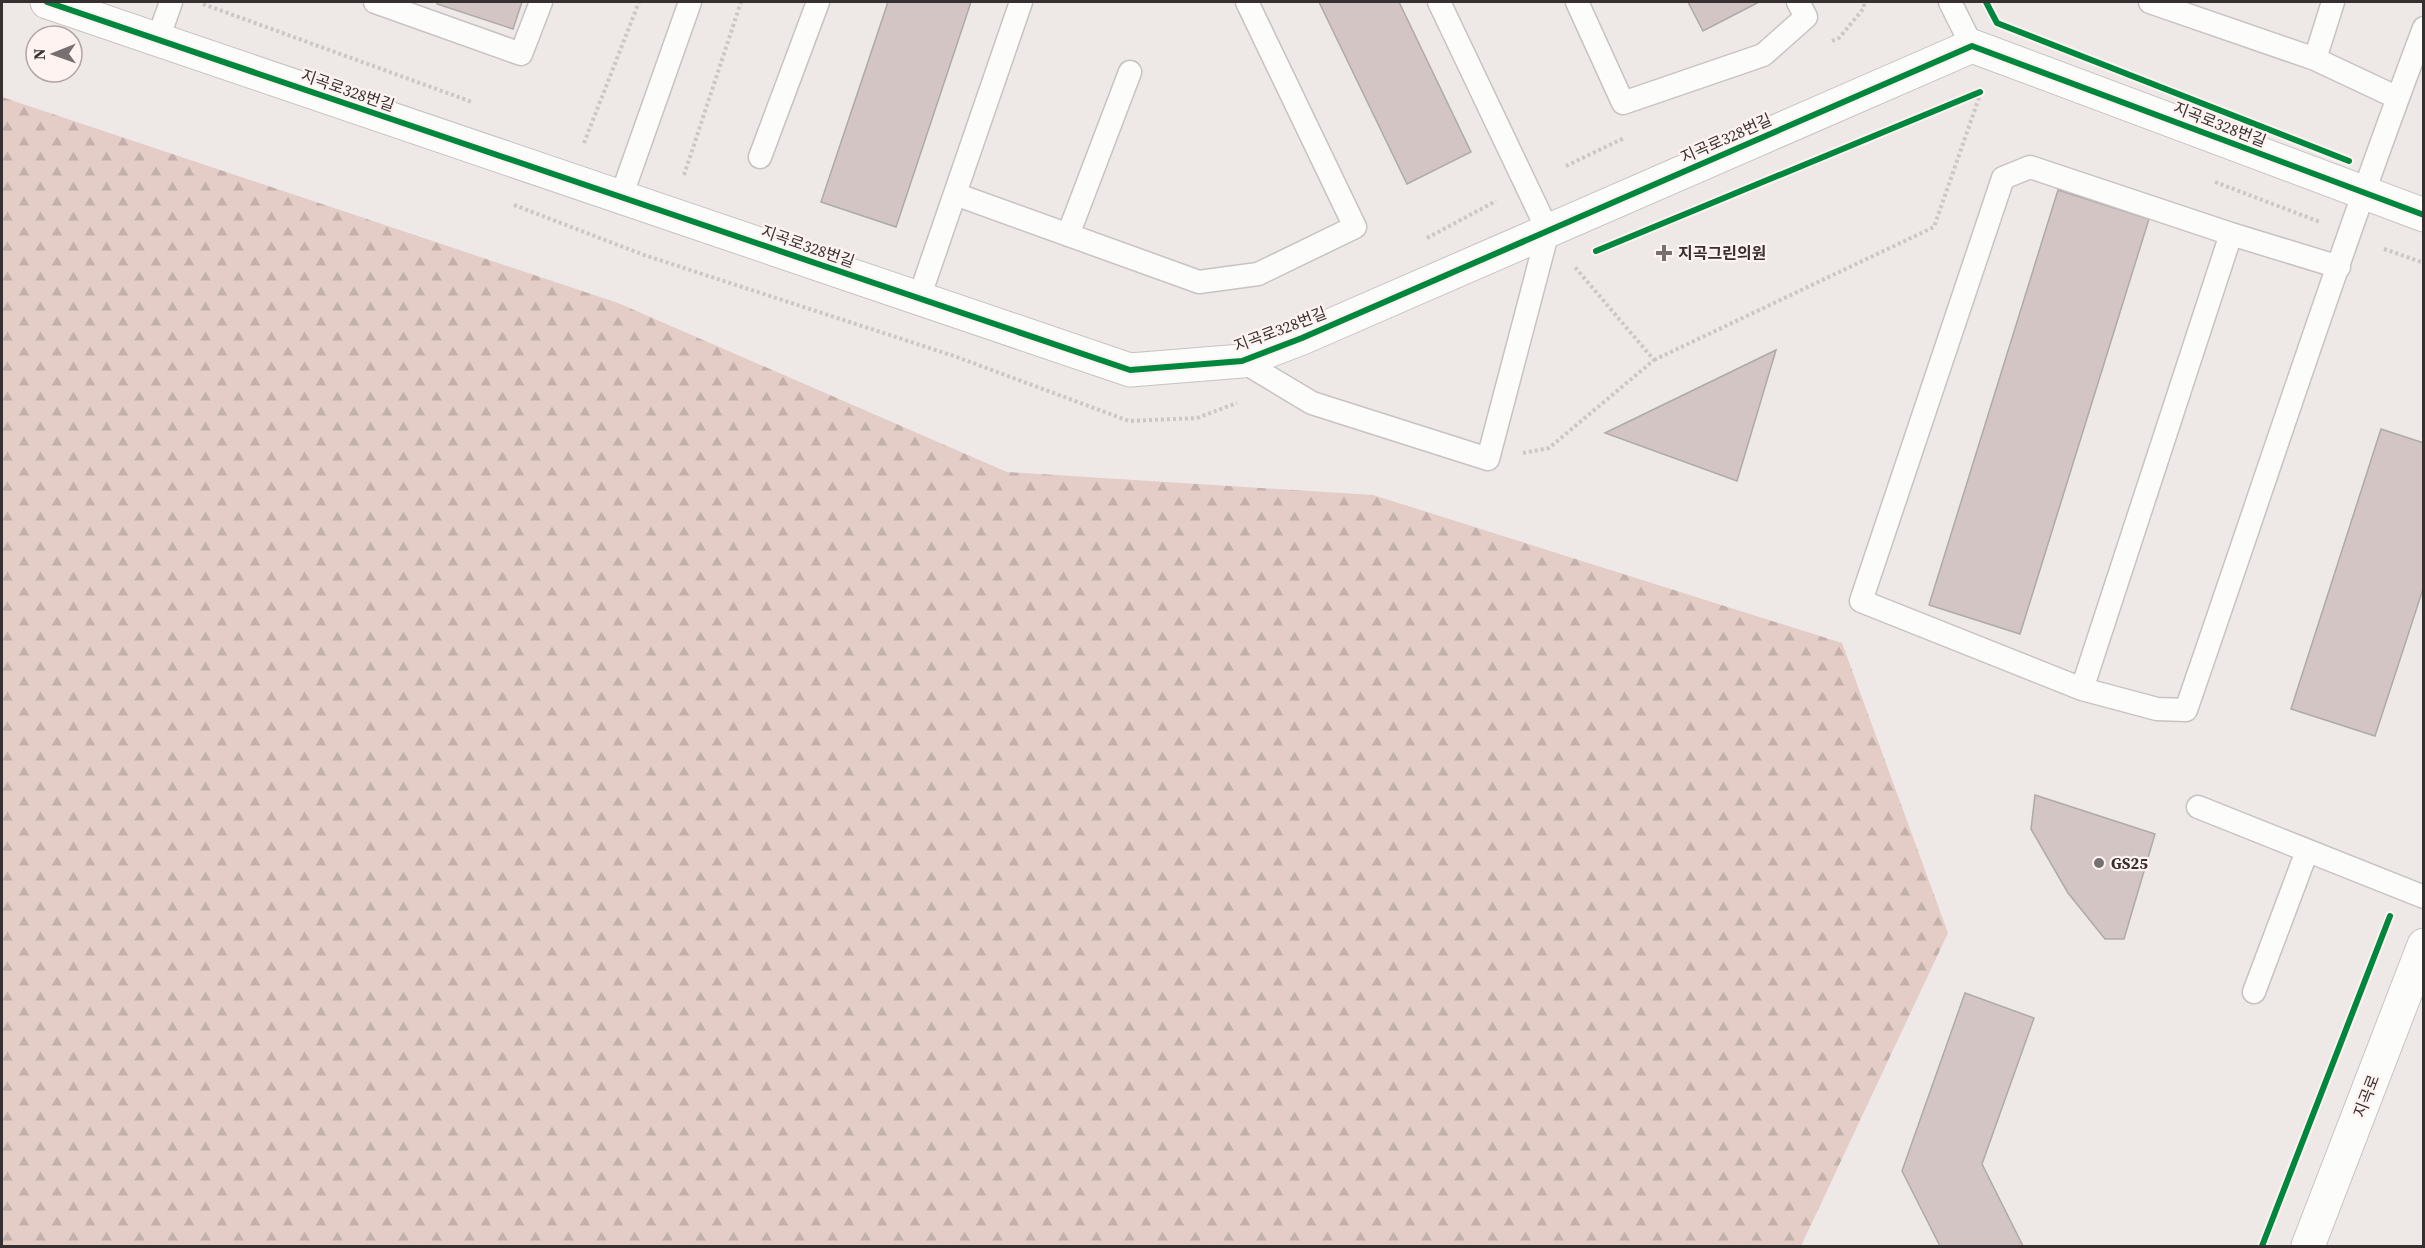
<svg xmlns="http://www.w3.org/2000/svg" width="2425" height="1248" viewBox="0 0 2425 1248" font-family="'Source Serif 4','Noto Sans KR',serif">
<defs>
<pattern id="forest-firs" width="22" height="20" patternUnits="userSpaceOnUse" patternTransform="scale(1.5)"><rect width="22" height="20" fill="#e4ccc7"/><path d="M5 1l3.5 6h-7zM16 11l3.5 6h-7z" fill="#c4b0ab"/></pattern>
</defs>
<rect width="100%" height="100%" fill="#eee8e7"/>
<path fill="url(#forest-firs)" d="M2,97L618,303L1007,472L1373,495L1842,643L1948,933L1801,1246H2Z"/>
<path fill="#d2c5c3" stroke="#aeaaa9" stroke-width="1.5" d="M437,2H522L513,29L437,4Z
M888,2H971L896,227L821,202Z
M1319,2H1399L1471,152L1407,184Z
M1688,2H1759L1703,31Z
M2058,190L2149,219L2020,634L1929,605Z
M1776,350L1737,481L1605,433Z
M2381,429L2424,443V586L2375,736L2291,709Z
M2035,795L2155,834L2124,939H2105L2068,893L2031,829Z
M1965,993L2034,1018L1982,1164L2023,1246H1940L1902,1171Z"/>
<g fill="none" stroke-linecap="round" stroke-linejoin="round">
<g stroke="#c8c3c2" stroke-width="25">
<path id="service" d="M375,2L521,54L541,2
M1577,2L1623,103L1763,55L1806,17L1798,2
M1950,2L1972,46
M2150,2L2315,59
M2333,2L2315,59L2398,98
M158,39L171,2
M760,157L818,2
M955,194L1199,282L1258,274L1355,227L1247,2
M621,197L690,2
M1068,235L1130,72
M2339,267L2231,234L2082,689L2157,709L2186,710C2265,482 2339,253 2424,28
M919,298L1021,2
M1242,361L1312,403L1488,459L1548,231L1439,2
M2082,689L1861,601L2003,178L2030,167L2231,234
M2198,807L2424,897
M2254,992L2307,851"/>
</g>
<g stroke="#c8c3c2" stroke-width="35">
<path id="minor" d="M47,2L1130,370L1242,361L1302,338L1972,46L2424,215"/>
</g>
<g stroke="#c8c3c2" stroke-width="35">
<path id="secondary" d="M2308,1246L2424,945"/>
</g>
<path stroke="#cac8c7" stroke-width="4" stroke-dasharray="3 3" stroke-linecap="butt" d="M203,4L472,102
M1832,41L1839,38L1864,8V2
M584,143L639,2
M1566,166L1624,138
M684,175L741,2
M2215,182L2320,222
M514,205L644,255L954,356L1129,421L1197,418L1237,403
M1427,238L1496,201
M2384,249L2424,263
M1654,360L1934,227L1981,92
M1523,453L1549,448L1654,360L1574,266"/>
<use href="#service" stroke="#fcfcfb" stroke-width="22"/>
<use href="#minor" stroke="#fcfcfb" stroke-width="33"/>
<use href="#secondary" stroke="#fcfcfb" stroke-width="33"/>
<g stroke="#fff3f1" stroke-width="10">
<path id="cycleway" d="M47,2L1130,370L1242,361L1302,338L1972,46L2424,215
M1986,2L1997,23L2349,161
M1596,251L1980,92
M2262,1246L2390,916"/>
</g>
<use href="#cycleway" stroke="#00873e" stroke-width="6"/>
</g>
<g fill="#767170" stroke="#fff3f1" stroke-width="2">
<path d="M1661 244h6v6h6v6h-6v6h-6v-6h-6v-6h6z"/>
<circle cx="2099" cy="863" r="6"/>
</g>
<g text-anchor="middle" stroke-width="4.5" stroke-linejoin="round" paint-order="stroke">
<g font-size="16" fill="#363130" stroke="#fff3f1">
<text transform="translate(348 90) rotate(19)" y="6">지곡로328번길</text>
<text transform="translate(2220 124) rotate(21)" y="6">지곡로328번길</text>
<text transform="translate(1726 138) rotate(-24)" y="6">지곡로328번길</text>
<text transform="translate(808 246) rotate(19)" y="6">지곡로328번길</text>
<text transform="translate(1280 329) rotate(-21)" y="6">지곡로328번길</text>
<text transform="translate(2366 1096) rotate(-69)" y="6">지곡로</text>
</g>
<g font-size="16" font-weight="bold" fill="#363130" stroke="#fff3f1" text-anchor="start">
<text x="1678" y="259">지곡그린의원</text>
<text x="2111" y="869">GS25</text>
</g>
</g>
<rect width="2425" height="1248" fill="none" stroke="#363130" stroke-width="6"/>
<g transform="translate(54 54) rotate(269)"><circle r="28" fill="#fff3f1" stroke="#afa5a4" stroke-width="1.5"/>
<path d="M0-4.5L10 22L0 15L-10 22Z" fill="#767170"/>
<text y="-9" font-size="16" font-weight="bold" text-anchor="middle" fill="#363130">N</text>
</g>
</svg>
